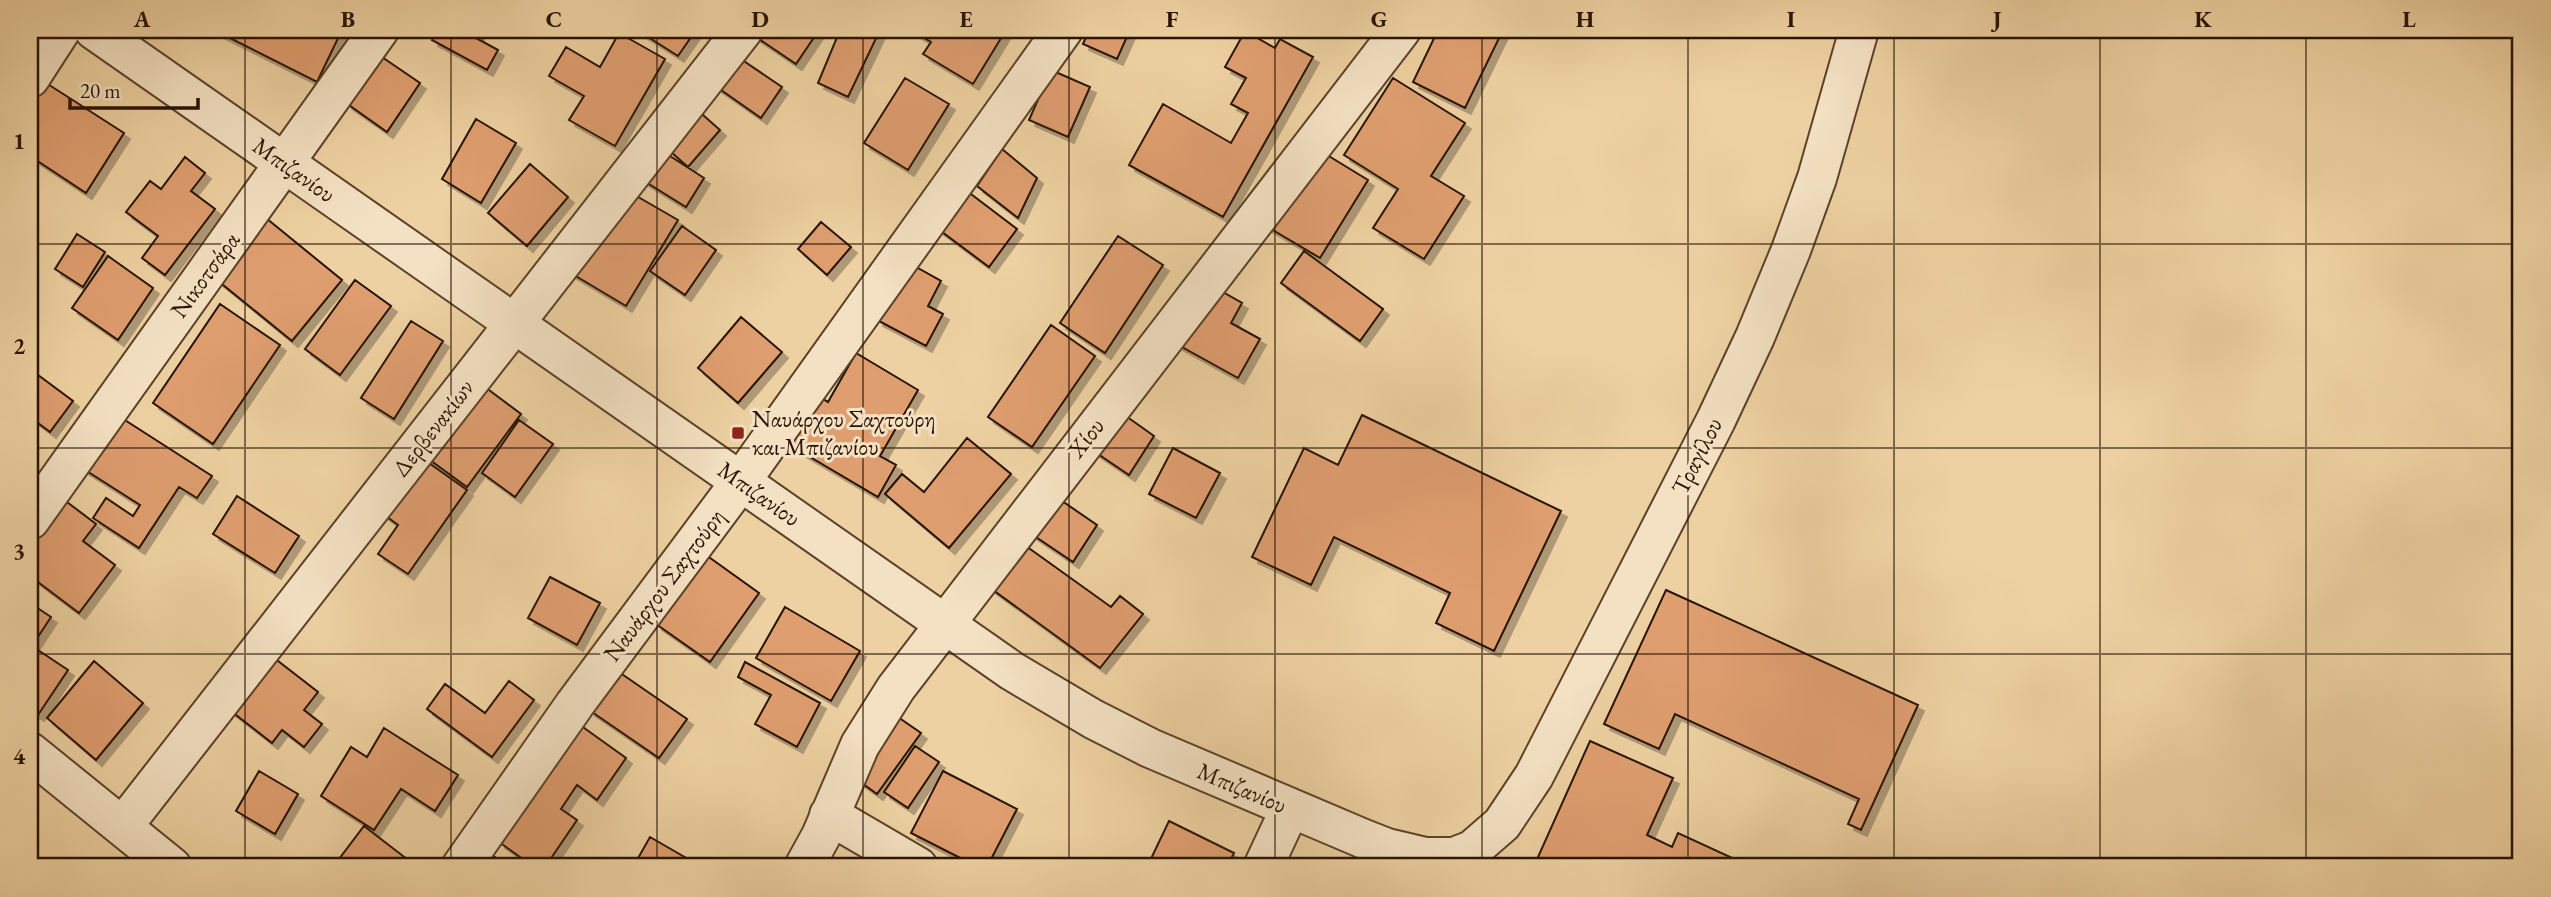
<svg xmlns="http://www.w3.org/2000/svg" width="2551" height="897" viewBox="0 0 2551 897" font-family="'EB Garamond',serif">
<defs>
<filter id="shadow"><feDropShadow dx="6" dy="6" stdDeviation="0" flood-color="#0004"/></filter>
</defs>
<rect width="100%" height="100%" fill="#eed1a2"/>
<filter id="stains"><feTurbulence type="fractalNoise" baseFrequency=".00286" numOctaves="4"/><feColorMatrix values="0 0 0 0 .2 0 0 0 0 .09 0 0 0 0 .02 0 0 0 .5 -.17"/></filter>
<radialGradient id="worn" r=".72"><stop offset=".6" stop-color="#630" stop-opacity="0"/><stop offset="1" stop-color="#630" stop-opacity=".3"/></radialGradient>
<path fill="#df9e70" stroke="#281201" stroke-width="2" filter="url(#shadow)" d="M214,30H342L317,82Z
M438,30H480L476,38L498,50L487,70L432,40Z
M637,30H696L678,56Z
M752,30H819L796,64L750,33Z
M840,30H880L848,97L818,83Z
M911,30H1006L973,84L923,54L931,42Z
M1089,30H1130L1117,59L1083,44Z
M1438,30H1503L1465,108L1413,82Z
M1245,31L1275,48L1280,39L1313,57L1223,217L1129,165L1163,104L1231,143L1248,113L1231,104L1246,78L1225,67Z
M619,33L665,59L615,146L569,120L584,96L549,76L566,47L600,67Z
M732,53L782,87L761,118L711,83Z
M379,55L420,83L387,132L346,103Z
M1051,70L1090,87L1068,137L1029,120Z
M905,78L949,104L908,170L864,143Z
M1393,78L1465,123L1431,176L1464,196L1424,259L1373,228L1398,189L1344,155Z
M43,81L124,133L86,193L30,156V101Z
M694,107L720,130L688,167L662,144Z
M476,119L516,143L481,203L442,179Z
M656,147L704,178L686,207L636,176Z
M1314,147L1368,180L1320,258L1266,226Z
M1002,149L1037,178L1018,218L977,186Z
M185,157L205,173L191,191L215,209L165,275L142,258L158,236L126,212L150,181L161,189Z
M530,164L568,197L527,246L488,213Z
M963,188L1017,229L989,267L934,226Z
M633,194L678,220L626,306L569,272Z
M266,218L342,280L292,341L217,280Z
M821,222L851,247L827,275L798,249Z
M682,226L716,250L685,295L650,271Z
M77,234L105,252L83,287L55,269Z
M1118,236L1163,265L1105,353L1060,323Z
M1304,251L1383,309L1360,341L1281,283Z
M108,256L153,288L118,340L72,308Z
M909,263L941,281L928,306L943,314L926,346L877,320Z
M355,280L391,306L340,375L305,349Z
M1207,283L1242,303L1231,323L1260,339L1238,378L1173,342Z
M220,304L280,345L213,444L153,403Z
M741,317L782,352L738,403L698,368Z
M411,321L443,341L394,419L361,398Z
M1051,325L1095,356L1032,447L988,417Z
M856,353L918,390L880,456L896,465L878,497L788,444L817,395L828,402Z
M30,369L73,401L50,432L30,417Z
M473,378L521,414L467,487L419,452Z
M1116,409L1154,436L1129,475L1092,450Z
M117,415L212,476L197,498L179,487L139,548L93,518L106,498L133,516L140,505L82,468Z
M1362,415L1561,511L1494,651L1436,623L1450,593L1334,537L1311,585L1252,557L1304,448L1338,465Z
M519,420L553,444L515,497L482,473Z
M967,438L1011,474L949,548L885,494L902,474L924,492Z
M1173,448L1220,473L1196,518L1149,494Z
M419,456L467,490L408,574L378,554L398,525L379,511Z
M1049,492L1097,525L1073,562L1024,529Z
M237,496L299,536L275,573L213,534Z
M63,499L96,524L83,541L115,565L79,613L30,576V544Z
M1012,536L1111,607L1120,596L1143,614L1100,668L978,579Z
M706,555L759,593L710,662L656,624Z
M550,577L600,603L577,645L528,618Z
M1666,590L1918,705L1861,830L1848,824L1859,799L1675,714L1659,749L1604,724Z
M30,603L51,617L32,646L68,670L38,715L30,710Z
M785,607L860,651L831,701L756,658Z
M269,654L318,692L304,710L322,724L304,747L282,730L272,743L227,708Z
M94,661L143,703L96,760L47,718Z
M745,662L820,703L797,747L755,724L771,695L738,677Z
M616,670L687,719L659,758L589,710Z
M509,681L534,700L492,757L427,709L445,684L485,713Z
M895,715L921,733L877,794L852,776Z
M580,725L626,758L597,800L577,785L561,809L577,820L545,867H534L499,842Z
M384,728L458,775L435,811L401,789L374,830L321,796L351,747L367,757Z
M1590,741L1673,778L1647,835L1672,847L1678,833L1741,862L1739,867L1534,866Z
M915,746L939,762L908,808L884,792Z
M259,771L298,794L275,834L236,811Z
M943,771L1017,809L987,867H978L911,833Z
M1169,821L1234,853L1227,867H1147Z
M364,826L416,866L414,867H333Z
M650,837L700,866L699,867H633Z
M490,854L511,867H482Z"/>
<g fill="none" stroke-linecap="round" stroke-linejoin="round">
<g stroke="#5a4229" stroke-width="42">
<path id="minor" d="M94,30L1012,671L1093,719L1150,748L1364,839L1387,848L1425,857H1454L1472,850L1502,824L1534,776L1716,420L1755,337L1791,250L1817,178L1859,30
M30,78L61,30
M30,520L379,30
M30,752L172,867
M829,815L918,867
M123,826L743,30
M461,867L575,704L741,481L1063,30
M804,867L821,836L860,745L896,688L1401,30
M1263,867L1290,809"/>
</g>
<use href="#minor" stroke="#f4e1c3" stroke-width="38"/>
</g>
<path fill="none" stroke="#281201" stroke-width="2" stroke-opacity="0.55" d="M245,30V867M451,30V867M657,30V867M863,30V867M1069,30V867M1275,30V867M1482,30V867M1688,30V867M1894,30V867M2100,30V867M2306,30V867M30,244H2521M30,448H2521M30,654H2521"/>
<rect fill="#8f2418" stroke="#f4e1c3" stroke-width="2.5" x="731" y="426" width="14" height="14" rx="3.5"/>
<g text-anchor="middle" stroke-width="6" stroke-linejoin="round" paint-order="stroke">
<g font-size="24" fill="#281201" stroke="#f4e1c3">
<text transform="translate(294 170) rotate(35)" y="8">Μπιζανίου</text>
<text transform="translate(205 275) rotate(-54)" y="8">Νικοτσάρα</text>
<text transform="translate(433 428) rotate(-52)" y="8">Δερβενακίων</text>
<text transform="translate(1086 438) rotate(-52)" y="8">Χίου</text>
<text transform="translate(1697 456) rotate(-63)" y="8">Τραγίλου</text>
<text transform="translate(759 494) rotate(35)" y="8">Μπιζανίου</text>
<text transform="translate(664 585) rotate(-53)" y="8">Ναυάρχου Σαχτούρη</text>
<text transform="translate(1242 788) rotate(23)" y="8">Μπιζανίου</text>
</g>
<g font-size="24" fill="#281201" stroke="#f4e1c3" text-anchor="start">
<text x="752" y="427">Ναυάρχου Σαχτούρη<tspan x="752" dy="28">και Μπιζανίου</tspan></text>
</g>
</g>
<rect width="2551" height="897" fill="none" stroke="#eed1a2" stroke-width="77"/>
<path d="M70 98v10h128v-10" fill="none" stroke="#281201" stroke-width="3.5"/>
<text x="80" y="98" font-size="21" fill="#281201" stroke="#f4e1c3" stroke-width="5" paint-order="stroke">20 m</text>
<rect x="38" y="38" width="2474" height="820" fill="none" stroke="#281201" stroke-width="2.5"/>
<g font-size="23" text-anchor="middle" font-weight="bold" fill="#281201">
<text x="142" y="27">A</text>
<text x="348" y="27">B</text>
<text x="554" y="27">C</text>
<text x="760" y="27">D</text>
<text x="966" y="27">E</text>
<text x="1172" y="27">F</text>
<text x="1379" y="27">G</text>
<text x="1585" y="27">H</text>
<text x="1791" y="27">I</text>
<text x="1997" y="27">J</text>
<text x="2203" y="27">K</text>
<text x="2409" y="27">L</text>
<text x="19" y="149">1</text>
<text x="19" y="354">2</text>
<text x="19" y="559">3</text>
<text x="19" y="764">4</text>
</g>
<rect width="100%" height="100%" filter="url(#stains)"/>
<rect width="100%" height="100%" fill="url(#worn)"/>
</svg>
